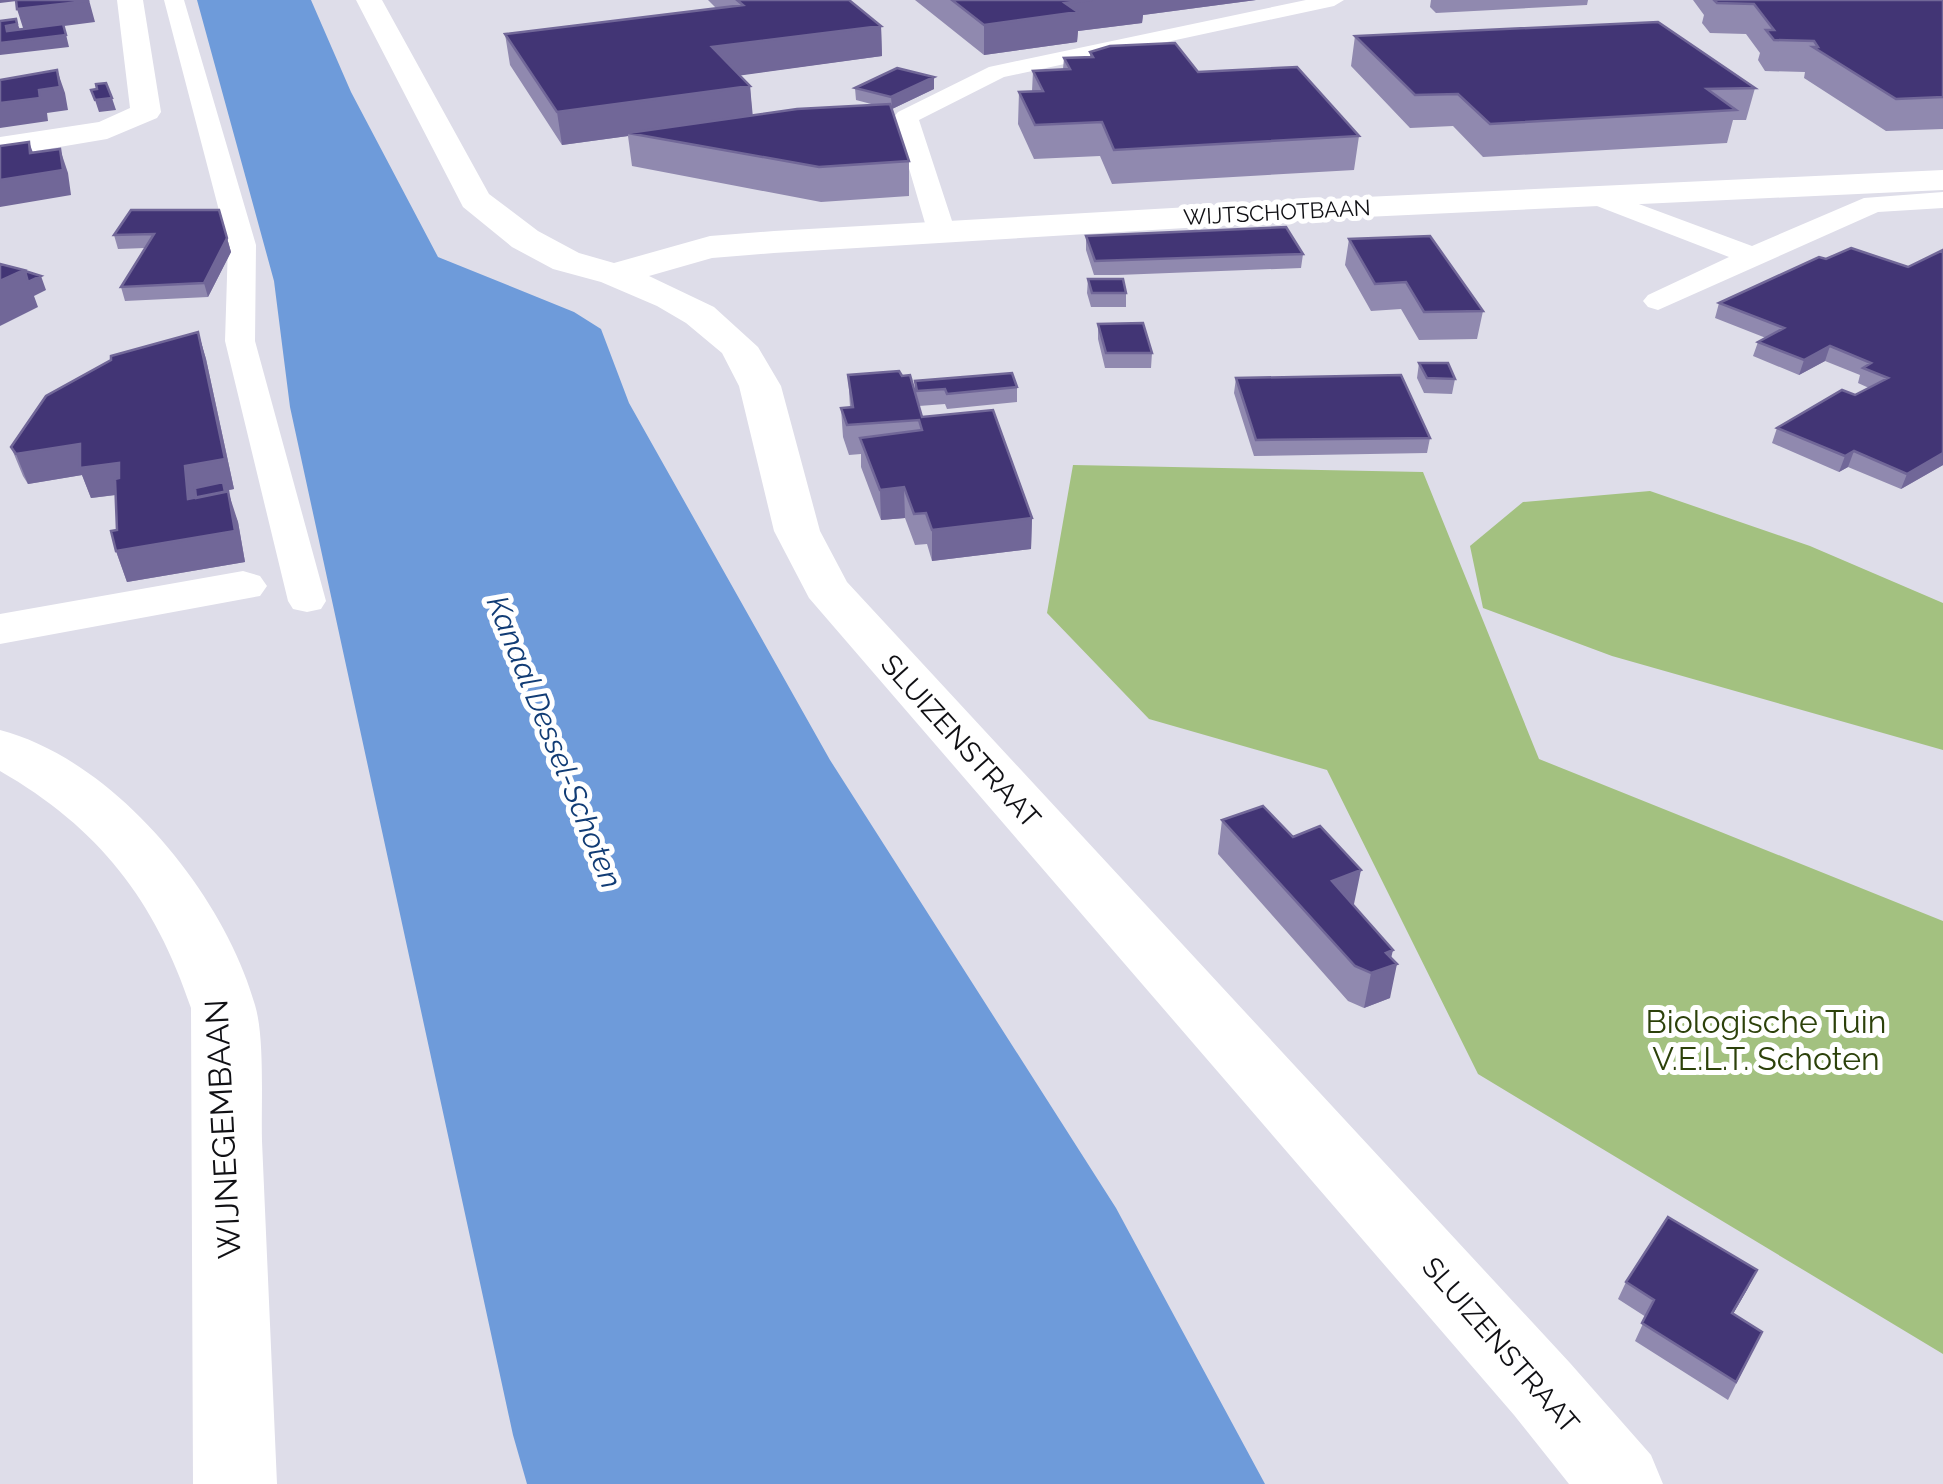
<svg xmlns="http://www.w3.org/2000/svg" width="1943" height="1484" viewBox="0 0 1943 1484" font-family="Raleway,sans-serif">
<rect width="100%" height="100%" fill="#dedde9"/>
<path fill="#a3c180" d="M1073,465L1423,472L1539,759L1943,921V1354L1478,1074L1327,770L1149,719L1047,613Z
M1650,491L1810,546L1943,603V750L1612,656L1483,608L1470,546L1523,502Z"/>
<path fill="#6e9bda" d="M197,0H311L351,92L438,257L574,312L601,329L629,403L830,760L1116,1208L1265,1484H527L513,1435L290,407L274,281Z"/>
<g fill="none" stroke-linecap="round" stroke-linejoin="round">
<path fill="#fff" fill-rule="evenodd" d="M164,0H184L256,245L255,341L326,601L321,609L307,612L293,609L288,601L225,341L228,245Z
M1306,0H1344L1334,6L1004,77L919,120L955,230L941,238L927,230L894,117L898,112L989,67Z
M1593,187L1752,246L1864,198L1943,192V208L1878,212L1658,310L1648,307L1643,301L1648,295L1729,257L1584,201L1580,195Z"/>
<path fill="#fff" fill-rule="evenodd" d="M117,0H143L161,112L157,118L107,139L0,157V137L99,122L130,108Z
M356,0H382L489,194L538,231L579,253L614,263L710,236L774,231L1365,197L1943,170V190L1365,217L774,253L712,258L649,276L714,307L758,347L781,386L820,531L847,582L1570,1363L1651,1455L1663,1484H1569L1514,1415L809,598L774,531L739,386L722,353L686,323L657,306L601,282L553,269L512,247L463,207Z
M243,571L260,576L267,586L260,596L0,644V614Z"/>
<path fill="#fff" fill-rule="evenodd" d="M0,730C115,760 224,894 255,1005C265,1038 261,1104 262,1141C267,1256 272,1370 277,1484H193L191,1008C155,900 99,828 0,771Z"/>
</g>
<path fill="#9089af" d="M708,0H849L881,26L882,56L739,75L750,86L752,115L875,105L856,100L855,88L934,89L892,109L909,161V196L821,202L632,166L628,136L562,145L510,65L505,34L716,8Z
M915,0H1256L1143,15L1142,23L1078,31L1077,42L984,55Z
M1431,0H1588L1587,5L1436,13L1430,7Z
M1693,0H1943V129L1886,131L1804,78L1805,72L1765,71L1758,60L1760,53L1746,34L1710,33L1702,23L1704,15Z
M1355,36L1755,88L1746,120H1733L1727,143L1483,157L1453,126L1410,128L1351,66Z
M1090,52L1198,72L1359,136L1354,170L1112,184L1100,156L1034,159L1018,124L1019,92L1032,91L1033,71L1063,69L1064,58L1090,57Z
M219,210L231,252L208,297L125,301L121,287L145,248L118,249L114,235Z
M1086,236L1303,254L1301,268L1118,275H1094L1086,250Z
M1349,239L1483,311L1477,339L1419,340L1401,309L1371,311L1345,265Z
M1819,257L1943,465L1901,489L1848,467L1839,472L1772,443L1777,428L1855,395L1869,388L1858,383L1860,375L1825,361L1799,375L1753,356L1758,342L1766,338L1715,318L1719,303Z
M1088,279L1126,293V307H1091L1087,293Z
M1098,324L1152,353L1151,368H1105L1098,339Z
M198,332L206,359L234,489L225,491L238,522L245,562L127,582L116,551V495L91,498L82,475L28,484L23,476L11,447Z
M1419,363L1455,379L1452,394L1424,393L1417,378Z
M848,375L902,376L915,392V381L1017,387V402L947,409L945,404L919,406L922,417L1032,518L1031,549L932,561L927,544L915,545L905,518L881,520L861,467V454L849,455L843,437L841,408L850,407Z
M1236,378L1430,438L1427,453L1254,456L1234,393Z
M1222,820L1354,904H1352L1391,958L1390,998L1364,1008L1348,1001L1218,854Z
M1626,1282L1748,1288L1733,1314L1762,1332L1728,1400L1635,1341L1646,1317L1618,1299Z"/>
<path fill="#716798" d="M0,0H25L0,3Z
M89,0L95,22L64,26L69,47L0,55V43L6,26L16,19L20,30L24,31L17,9Z
M1092,0H1256L1143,15L1142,23L1078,31L1077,42L984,55V25L1065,3Z
M881,26L882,56L715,79L712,47Z
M57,70L65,93L68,110L47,113L48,121L0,128V103L39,90Z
M934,77V89L892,109L891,97Z
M750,86L753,118L628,133V136L562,145L557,112Z
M112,98L116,110L99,112L95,100Z
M29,142L38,166L60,149L68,173L71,195L0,207V180L30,153Z
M227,238L231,252L208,297L204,283Z
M24,270L28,282L41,276L46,290L34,296L38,307L0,326V281Z
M198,332L206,359L234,489L195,496L198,529L188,499L185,466Z
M1830,346L1825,361L1799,375L1804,360Z
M80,444L119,463L130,493L91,498L82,475L28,484L16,454Z
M1854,451L1848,467L1839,472L1845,456Z
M1943,453V465L1901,489L1907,474Z
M904,487L905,518L881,520L880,490Z
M228,491L238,522L245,562L127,582L116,551Z
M1032,518L1031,549L932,561V530Z
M1361,870L1354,904L1326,915L1332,881Z
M1393,950L1389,967L1397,964L1390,998L1364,1008L1371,973L1386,953Z
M1757,1270L1748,1288L1723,1331L1732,1313Z"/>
<path fill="#423575" stroke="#716798" stroke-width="2.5" d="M16,0H88V1L17,9Z
M737,0H849L881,26L712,47L750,86L557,112L505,34L743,5Z
M952,0H1092L1065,3L1078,12L984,25Z
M1714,0H1943V97L1896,99L1813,47H1818L1814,41L1774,40L1766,30H1774L1754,4L1717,3Z
M16,19L17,24L6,26L7,31L63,24L66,35L0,43V21Z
M1658,22L1755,88L1707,89L1736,110L1490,124L1458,94L1415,95L1355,36Z
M1175,43L1198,72L1297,67L1359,136L1114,150L1102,122L1035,125L1019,92L1043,91L1033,71L1070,69L1064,58L1093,57L1090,52L1110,46Z
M897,68L934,77L891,97L855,88Z
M57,70L60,87L39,90L40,98L0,103V80Z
M106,83L112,98L95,100L91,90L97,89L96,84Z
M890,104L909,161L819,167L628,133L797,109Z
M29,142L30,153L60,149L63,170L0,180V146Z
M131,210H219L227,238L204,283L121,287L154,234L114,235Z
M1286,227L1303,254L1095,261L1086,236Z
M1430,236L1483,311L1424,312L1406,282L1375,284L1349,239Z
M1851,248L1908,267L1943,250V453L1907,474L1854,451L1845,456L1777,428L1842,390L1855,395L1888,378L1863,368L1871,363L1830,346L1804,360L1758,342L1784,328L1719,303L1819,257L1826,259Z
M0,264L24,270L0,281Z
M25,271L41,276L28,282Z
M1088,279H1123L1126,293H1092Z
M1143,323L1152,353H1106L1098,324Z
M198,332L225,459L185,466L188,499L228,491L235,531L116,551L111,531L117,530L115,479L119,478V463L80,468V444L16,454L11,447L46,396L111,360V356Z
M1419,363H1448L1455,379L1427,378Z
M899,371L902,376L910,375L922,417L993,410L1032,518L932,530L926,513L914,514L904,487L880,490L860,438L922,430L919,420L847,425L841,408L853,407L848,375Z
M1012,373L1017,387L947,394L945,389L917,391L915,381Z
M1401,375L1430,438L1256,440L1236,378Z
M223,482L225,492L196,498L195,488Z
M1263,806L1293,837L1320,826L1361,870L1332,881L1393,950L1386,953L1397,964L1371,973L1355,966L1222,820Z
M1668,1217L1757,1270L1732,1313L1762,1332L1736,1382L1642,1323L1654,1300L1626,1282Z"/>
<g text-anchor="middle" stroke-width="10" stroke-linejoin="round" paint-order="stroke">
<g font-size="22" fill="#101014" stroke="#fff">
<text transform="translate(1277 212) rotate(-3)" y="8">WIJTSCHOTBAAN</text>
</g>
<g font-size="28" fill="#101014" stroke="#fff">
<text transform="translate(961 741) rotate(48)" y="10">SLUIZENSTRAAT</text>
<text transform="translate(1501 1345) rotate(49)" y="10">SLUIZENSTRAAT</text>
</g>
<g font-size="30" font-style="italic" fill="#113c75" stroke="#fff">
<text transform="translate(554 742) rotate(68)" y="10">Kanaal Dessel-Schoten</text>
</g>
<g font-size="32" fill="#2c410a" stroke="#fff">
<text x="1766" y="1033">Biologische Tuin<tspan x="1766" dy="37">V.E.L.T. Schoten</tspan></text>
</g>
<g font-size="32" fill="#101014" stroke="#fff">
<text transform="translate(223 1129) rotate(-93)" y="11">WIJNEGEMBAAN</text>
</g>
</g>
</svg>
